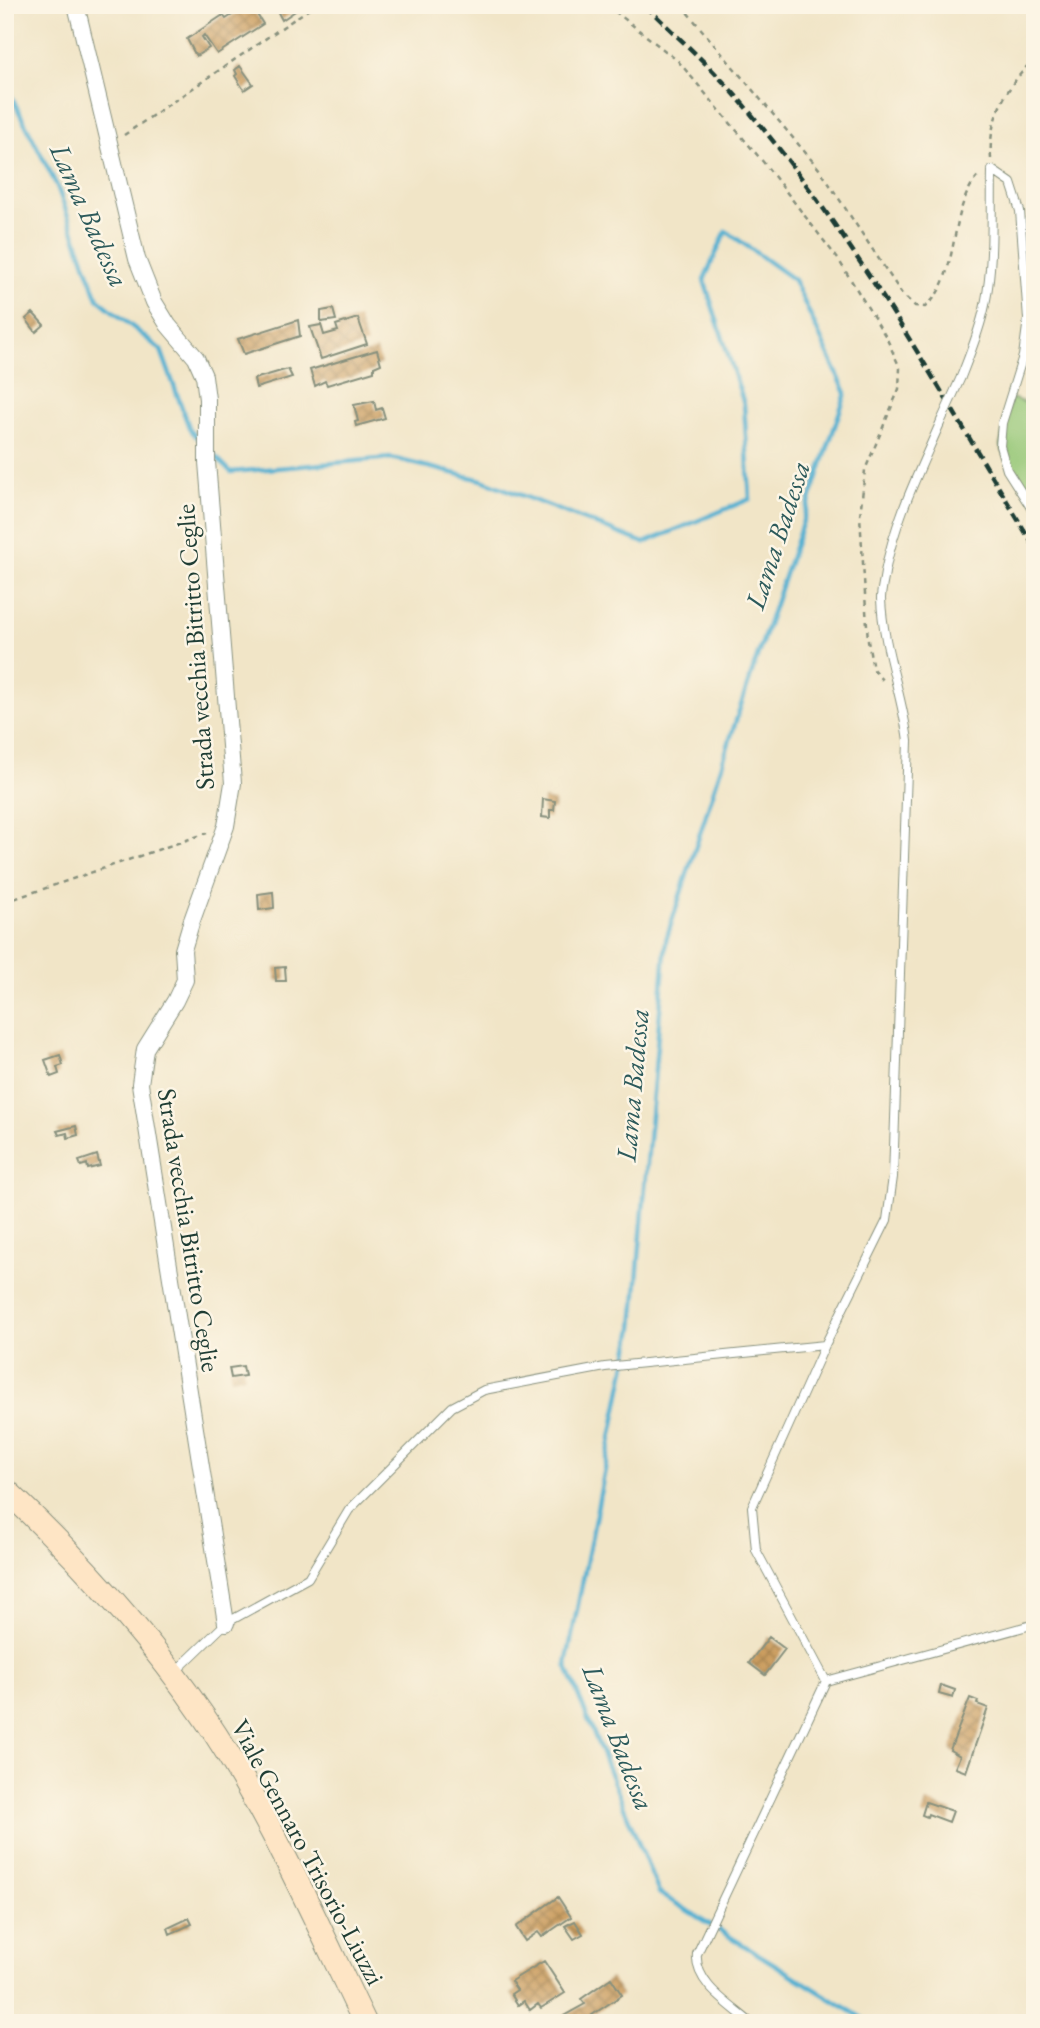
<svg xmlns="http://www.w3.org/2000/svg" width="1040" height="2028" viewBox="0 0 1040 2028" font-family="'EB Garamond',serif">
<defs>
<pattern id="building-cross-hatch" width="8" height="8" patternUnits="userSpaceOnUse" patternTransform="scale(1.75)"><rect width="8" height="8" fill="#cb9d5e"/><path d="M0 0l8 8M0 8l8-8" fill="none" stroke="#a4814e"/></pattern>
</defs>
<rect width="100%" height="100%" fill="#fcf5e5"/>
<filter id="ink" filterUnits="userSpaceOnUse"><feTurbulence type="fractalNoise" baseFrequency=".0143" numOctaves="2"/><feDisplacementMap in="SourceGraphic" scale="14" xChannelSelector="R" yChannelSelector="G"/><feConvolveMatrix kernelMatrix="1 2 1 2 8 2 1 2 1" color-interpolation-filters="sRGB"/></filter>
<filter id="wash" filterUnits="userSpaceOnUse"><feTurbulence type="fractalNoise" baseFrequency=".00686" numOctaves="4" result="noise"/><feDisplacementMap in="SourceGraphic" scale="28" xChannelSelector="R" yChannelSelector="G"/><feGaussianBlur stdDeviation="1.57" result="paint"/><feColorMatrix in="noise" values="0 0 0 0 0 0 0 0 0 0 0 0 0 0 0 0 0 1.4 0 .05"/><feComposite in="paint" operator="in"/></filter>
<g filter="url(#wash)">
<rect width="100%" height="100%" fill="#f1e5c7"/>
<path fill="#97c878" stroke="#5b8256" stroke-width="2" d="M1011,398L1035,406V504L1000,446Z"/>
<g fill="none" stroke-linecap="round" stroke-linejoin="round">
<path stroke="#53b0d1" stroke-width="4.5" d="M5,84L57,186L98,299L161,350L190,430L203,443
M211,452L231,472L391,458L482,480L644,543L750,499L744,404L704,280L726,231L794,280L846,393L739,711L666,940L633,1328L566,1665L659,1893L870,2023"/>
</g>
<g id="blocks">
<path fill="url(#building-cross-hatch)" d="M248,5H251L263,24L217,54L204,35L202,37L209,48L196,56L187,39L223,15L226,19Z
M274,5L278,6L304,5L282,20Z
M240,66L253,84L244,90L235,76L237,74L235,70Z
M333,309L336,320L321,322V311Z
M33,313L44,325L36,332L26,319Z
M358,318L367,344L321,359L310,327L321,325L324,335L338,331L336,325Z
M298,320L300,336L244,354L238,339Z
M377,350L381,364L374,367V371L327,385L325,381L315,386L310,370Z
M288,369L292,377L256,388L254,379Z
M374,401L376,410L382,408L385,418L356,426L355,422L358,421L354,405Z
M543,799L555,801L554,810H550V818L542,817Z
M273,892L274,908L259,910L258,894Z
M285,967L286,981H276L275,968Z
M60,1055L63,1065L57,1067L59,1074L51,1077L45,1060Z
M76,1126L78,1135L68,1138L67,1133L59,1135L57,1131Z
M97,1155L100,1166L88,1169L87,1164L81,1166L79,1161Z
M243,1366L245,1376L231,1378L229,1368Z
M769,1637L785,1649L765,1675L749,1663Z
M941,1685L955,1690L953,1698L939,1694Z
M970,1698L978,1701L977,1704L988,1708L966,1772L955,1768L960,1756L950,1750Z
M926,1802L953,1811L949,1822L928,1814L927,1817L922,1815Z
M558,1897L571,1917L542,1937L538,1932L525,1941L516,1927Z
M189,1918L192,1924L170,1934L168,1928Z
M575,1921L583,1934L574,1939L565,1926Z
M544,1961L565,1993L541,2008L538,2004L530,2010L524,2001L518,2005L511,1994L517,1990L511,1981Z
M611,1978L622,1995L592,2015L596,2023H551L585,2004L581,1999Z"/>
</g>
</g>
<g filter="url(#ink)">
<use href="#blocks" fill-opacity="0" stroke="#88917e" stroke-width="2"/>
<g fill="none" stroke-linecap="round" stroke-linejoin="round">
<g stroke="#88917e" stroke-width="10">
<path id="lane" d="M992,170L1011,183L1020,211L1028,319L1023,356L1002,423L1000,446L1007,470L1035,514
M961,377C970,354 980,330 985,305C994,262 991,214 992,170
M175,1672L226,1623L308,1578L349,1510L452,1407L484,1390L605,1367L825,1345
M826,1681L756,1550L752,1507L825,1345L887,1220L893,1177L908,741C902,693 883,648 881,599C881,590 884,581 885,572C895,519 920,470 941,421
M751,2023C731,2005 694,1984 697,1954L826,1681L1035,1624"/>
</g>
<g stroke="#88917e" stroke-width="18">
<path id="street" d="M76,5L137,259L154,302L168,325L196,358L204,376L207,399V462L233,783L226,826L191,923L183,950L185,980L175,1001L145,1049L140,1084L226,1623"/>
</g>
<g stroke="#88917e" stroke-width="25">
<path id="secondary" d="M5,1489C79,1559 147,1633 204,1717C267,1809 316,1922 365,2023"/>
</g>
<path stroke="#88917e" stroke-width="2.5" stroke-dasharray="5 5" stroke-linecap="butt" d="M607,5L678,61L764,163L838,259L886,337L900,368L899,389L865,470L860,516L868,641L873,669L882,680
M681,5L820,170L902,294L915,306L925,307C961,279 947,207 980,174
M124,135L315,5
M991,159C988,118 1006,87 1035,58
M5,902L207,833"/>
<use href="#lane" stroke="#fff" stroke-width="8"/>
<use href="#street" stroke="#fff" stroke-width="16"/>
<use href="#secondary" stroke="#fee5c5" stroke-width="23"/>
<path stroke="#1f3d34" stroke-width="4.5" stroke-dasharray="10 5" stroke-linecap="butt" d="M645,5C677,37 713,68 742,103C857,239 943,396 1035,548"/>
<g stroke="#88917e" stroke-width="10" stroke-linecap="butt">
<path id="lane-bridge" d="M941,421L961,377"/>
</g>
<use href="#lane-bridge" stroke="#fff" stroke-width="8"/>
</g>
</g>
<g text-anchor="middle" stroke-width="5" stroke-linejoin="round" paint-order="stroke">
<g font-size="26" fill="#1f3d34" stroke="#fcf5e5">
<text transform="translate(195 647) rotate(-94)" y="9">Strada vecchia Bitritto Ceglie</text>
<text transform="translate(189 1230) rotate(81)" y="9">Strada vecchia Bitritto Ceglie</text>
<text transform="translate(308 1852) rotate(62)" y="9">Viale Gennaro Trisorio-Liuzzi</text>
</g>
<g font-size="28" font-style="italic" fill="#2c5a5b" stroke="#fcf5e5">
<text transform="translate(90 215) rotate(66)" y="10">Lama Badessa</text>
<text transform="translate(777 535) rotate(-72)" y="10">Lama Badessa</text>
<text transform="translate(632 1085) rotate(-85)" y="10">Lama Badessa</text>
<text transform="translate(619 1737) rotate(69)" y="10">Lama Badessa</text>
</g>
</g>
<rect width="1040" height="2028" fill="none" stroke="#fcf5e5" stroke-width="28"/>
</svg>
